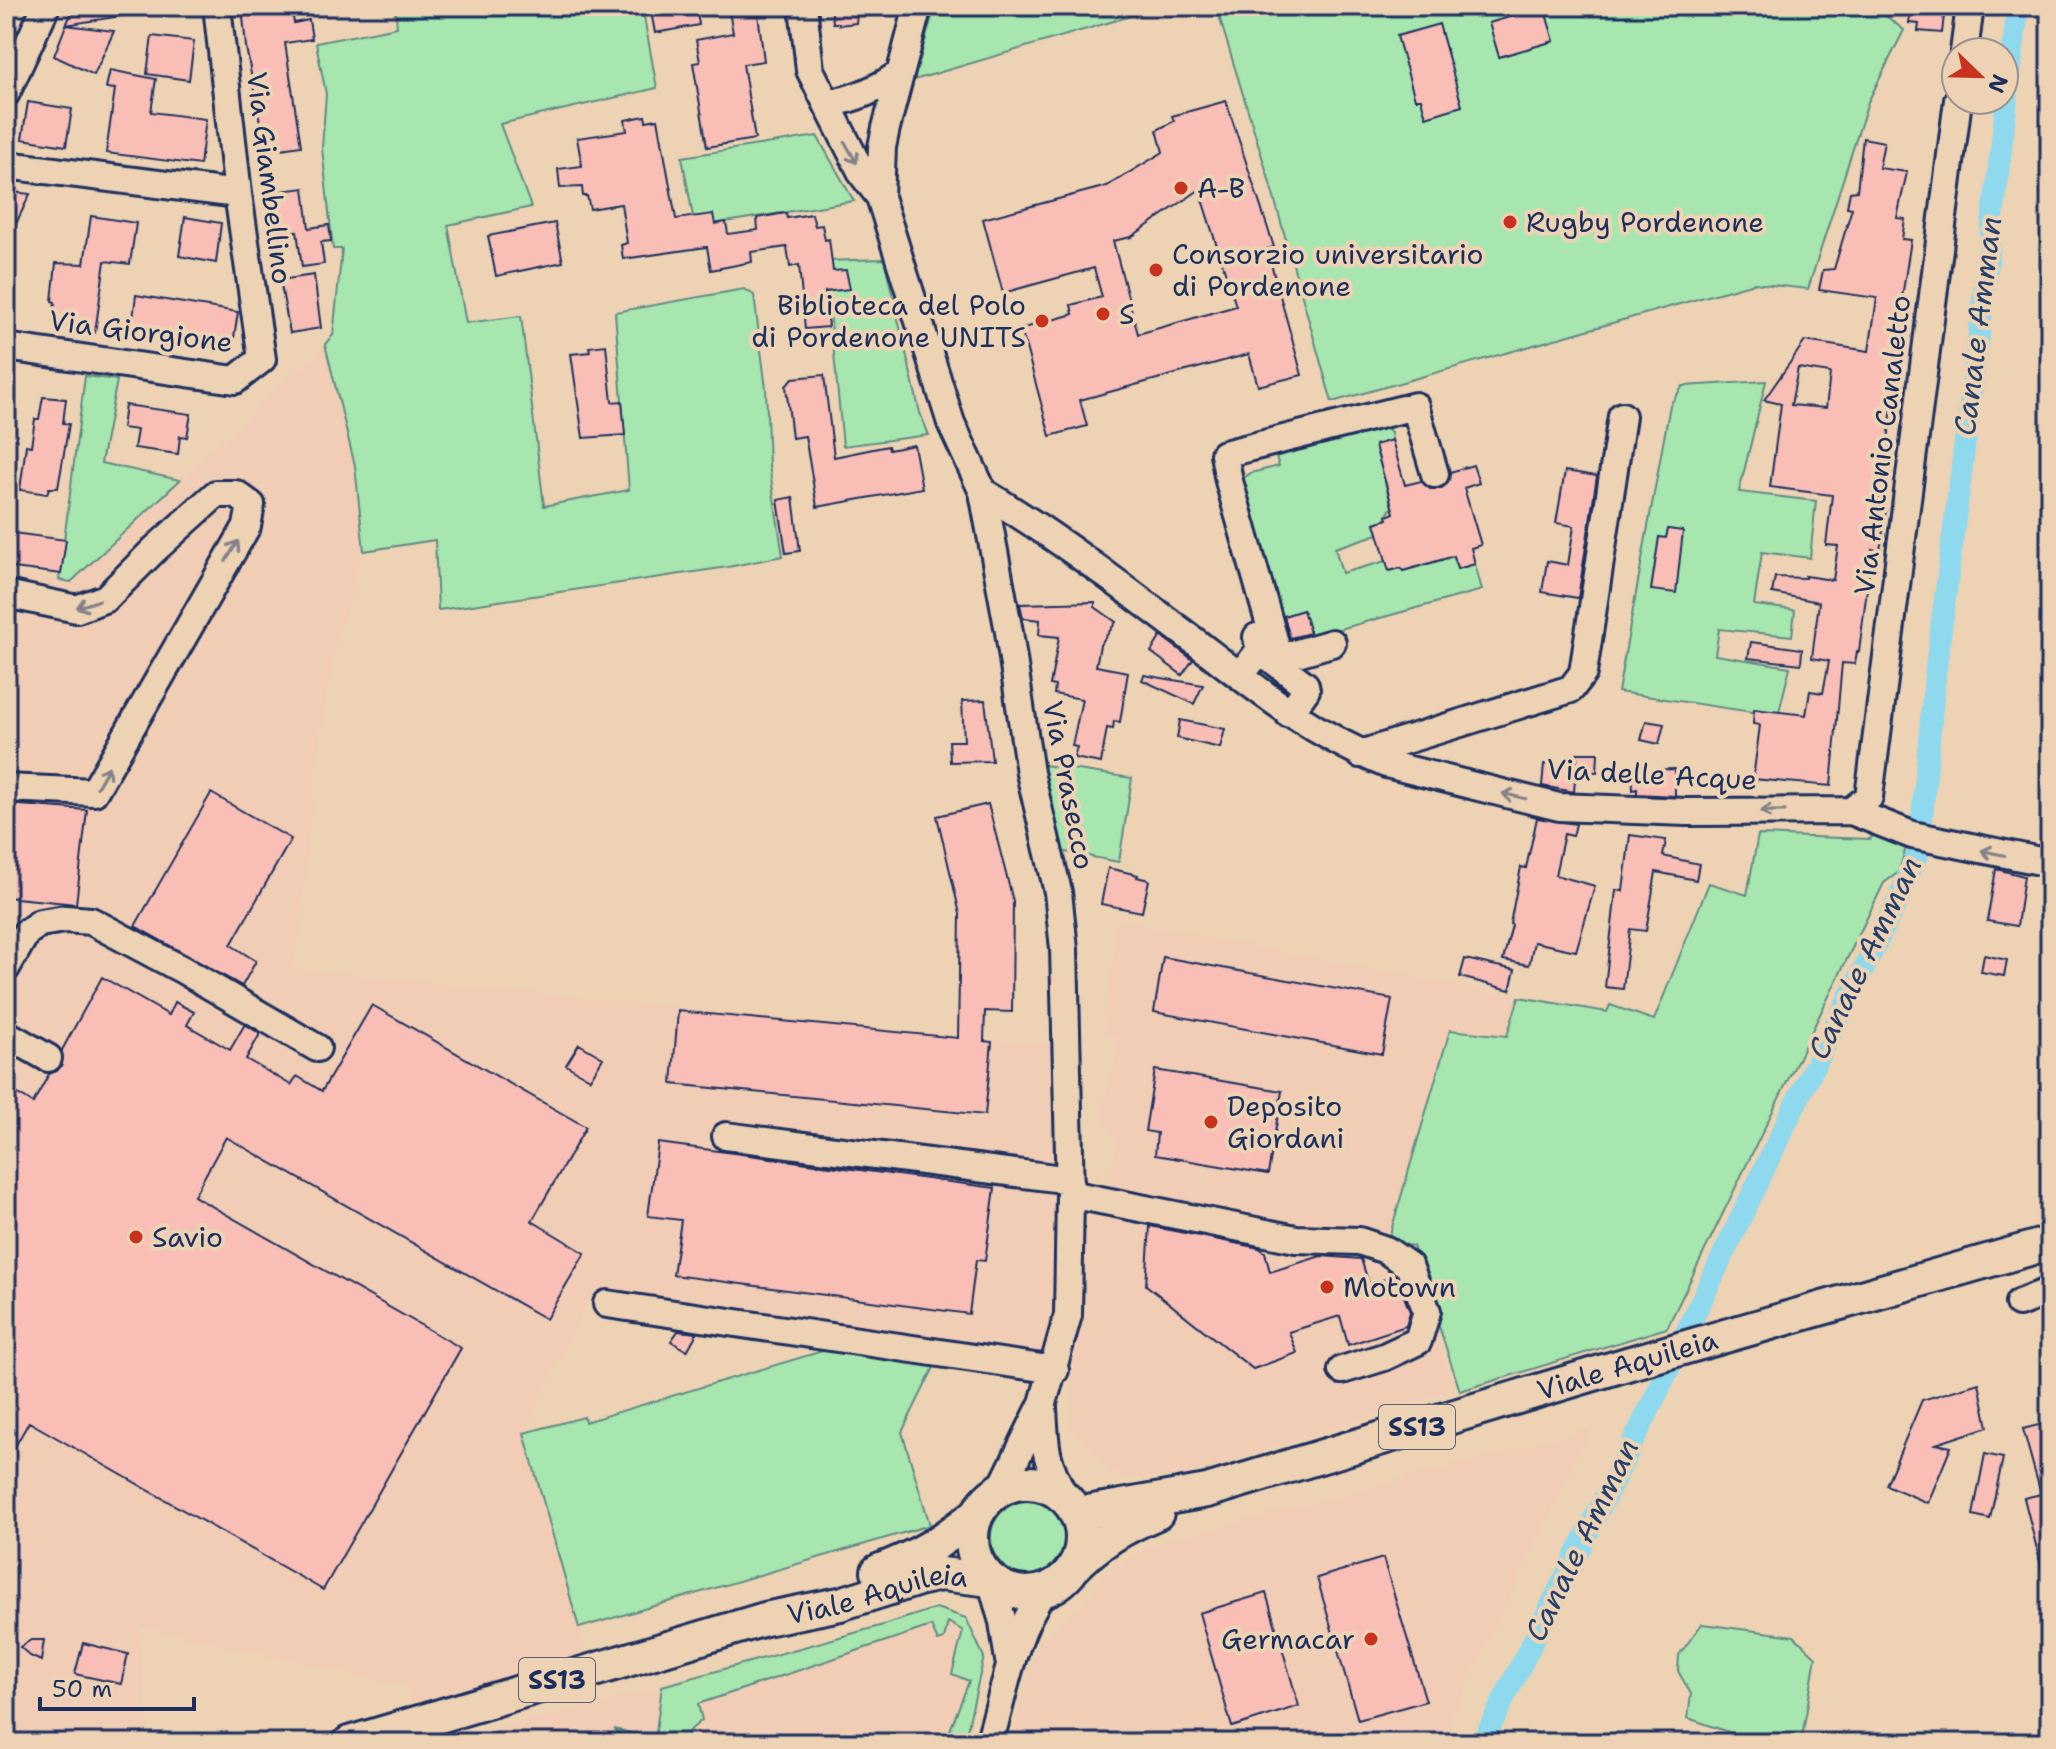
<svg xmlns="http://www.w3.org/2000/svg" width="2056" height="1749" viewBox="0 0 2056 1749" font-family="'Shantell Sans',sans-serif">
<rect width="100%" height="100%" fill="#edd3b4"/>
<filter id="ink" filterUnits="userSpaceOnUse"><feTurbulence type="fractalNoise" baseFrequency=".0125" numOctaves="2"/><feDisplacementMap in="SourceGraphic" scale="16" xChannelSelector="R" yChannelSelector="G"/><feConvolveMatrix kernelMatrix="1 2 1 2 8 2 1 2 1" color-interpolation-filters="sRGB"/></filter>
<g filter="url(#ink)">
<path fill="#f1cdb5" d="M325,344L355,466L364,551L337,642L320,733L295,968L1056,1046L1051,1358L592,1294L524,1433L588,1659L414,1706L407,1687L138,1626L150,1743H6V573L71,582Z
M1118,920L1519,997L1507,1036L1450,1031L1388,1240L1413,1246L1454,1390L1184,1476L1120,1479L1071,1430L1082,1180L1108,1185L1117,1139L1101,1116L1120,1038L1104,1036Z
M1592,1428L1439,1743H1010L1039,1639L1081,1609L1101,1576L1149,1546Z
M936,1608L966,1618L984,1657L964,1743H450L534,1716L555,1715L887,1624Z"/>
<path fill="#a7e6ae" stroke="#618a86" stroke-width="2" d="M395,6H479L480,8L494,6H642L657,88L500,124L531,207L448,225L466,323L521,316L544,506L629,490L615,312L744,289L754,295L766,389L769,465L783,556L728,567L438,610L435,540L364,551L355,466L325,344L333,335L342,249H333L322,148L326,94L316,43L397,27Z
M935,6H1165L914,80Z
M1216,6H1873L1904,30L1868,102L1808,289L1754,283L1332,402L1267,173Z
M817,136L854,201L695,227L682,157Z
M884,259L920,413L929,435L843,446L825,261Z
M85,376L117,380L101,463L180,480L71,582L59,580Z
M1766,381L1739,492L1816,501L1810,558L1762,552L1754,605L1795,610L1792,636L1719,629L1715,655L1790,667L1778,716L1618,692L1670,405L1683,386Z
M1380,423L1391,432L1392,440L1375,446L1392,507L1387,515L1388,519L1375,523L1378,534L1335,548L1342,573L1386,561L1389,571L1401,568L1403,571L1442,560L1452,550L1457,569L1475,564L1482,590L1311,637L1303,610L1276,619L1239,481L1251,473L1279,466L1275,453Z
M1044,765L1132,778L1119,862L1060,851Z
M1877,831L1907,843L1899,872L1884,883L1667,1328L1460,1391L1413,1246L1388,1241L1450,1030L1507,1036L1519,997L1607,1012L1610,1005L1654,1020L1709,883L1747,895L1758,835L1870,839Z
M836,1347L937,1361L902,1432L930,1525L579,1628L524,1433L584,1417L585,1422Z
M991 1538a37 37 0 1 1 74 0a37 37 0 1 1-74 0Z
M936,1608L966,1618L984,1657L964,1743H945L969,1681L952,1674L963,1631L948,1622L944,1639L938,1641L931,1626L698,1704L702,1720L688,1732L689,1743H631L614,1729L655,1739L662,1686L887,1624Z
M1702,1624L1794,1636L1816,1657L1801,1743H1760L1688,1718L1691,1694L1678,1671L1679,1655Z"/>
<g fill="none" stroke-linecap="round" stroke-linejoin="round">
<path stroke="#8ed9ee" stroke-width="22" d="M1482,1743L1647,1414L1792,1111L1898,900L1919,850L1935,676L1982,310L2018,6"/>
</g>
<path fill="#f9beb6" stroke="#1b2f5e" stroke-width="2" fill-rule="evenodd" d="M75,6H126L127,15L66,25Z
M242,6H291L294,23L309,20L312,39L285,43L301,146L261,152L258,134L262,133L246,47Z
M650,6H696L699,25L655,33Z
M728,6H757L764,61L743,64L755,139L707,147L693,63L700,62L696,40L733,33Z
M831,6H858L856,23L839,25V23H833Z
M1911,6H1945L1942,33L1918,31L1919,24L1909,23Z
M1544,7L1554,41L1499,57L1489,23Z
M1439,24L1462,106L1426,117L1421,99H1415L1397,36Z
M66,25L114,31L94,75L54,56Z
M152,36L194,41L189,80L147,74Z
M110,70L156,79L151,112L206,119L200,165L106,153L115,89L106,88Z
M1226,101L1274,247L1267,249L1302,375L1258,386L1249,354L1080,400L1087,426L1050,436L1021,329L1073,314L1071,305L1102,297L1094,268L1003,293L983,219L1107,186L1163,152L1157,130L1174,121L1172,116ZM1199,190L1236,306L1138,334L1113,241L1131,237Z
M28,102L72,109L66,146L22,139Z
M645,116L646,121L658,119L676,219L713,214L715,224L726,222L728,234L758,230L757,218L786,213L787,218L812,214L815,226L822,225L825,240L829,239L833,271L846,270L850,289L825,292L828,327L805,329L799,265L790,267L787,247L751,252L752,262L711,270L707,247L623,259L621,245L627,243L621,204L590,209L587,196H583L582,187L560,188L558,169L582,166L577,138L627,131L625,120Z
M1863,138L1884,142L1879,168L1907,172L1897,218L1905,219L1902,239L1911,240L1899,317L1902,318L1887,450L1880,487L1878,508L1886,509L1880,551L1872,549L1859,652H1857L1855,664L1842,663L1831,786L1753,779L1760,725L1753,724L1754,709L1806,715L1810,691L1823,693L1829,661L1812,658L1819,602L1772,593L1775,577L1805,578V576L1833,580L1838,546L1826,545L1832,495L1770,487L1781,404L1764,400L1805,341L1869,351L1877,298L1819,290L1823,270L1834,269L1852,208L1847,207L1850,192L1857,191ZM1798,368L1830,373L1826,408L1791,405Z
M304,188L309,228L329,225L331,241L321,242L324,264L302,267L297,231L285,233L284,229L273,231L269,210L275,209L273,192Z
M6,191L30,194L6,245Z
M91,216L136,223L130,264L105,261L95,333H71L67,326L53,322L55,302L52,301L56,263L84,264Z
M185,217L221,223L216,263L179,256Z
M555,223L563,262L496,276L488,236Z
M314,275L321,328L290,333L280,280Z
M136,295L238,312L232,350L131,334Z
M606,345L612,402L622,401L625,435L583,438L571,354L590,352L589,347Z
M824,375L834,457L888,446L889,450L914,445L922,488L817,507L805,436L792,438L786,386L793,378Z
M43,397L66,399L63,423L69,424L58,488H49L47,494L20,490L26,445L31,446L35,419H39Z
M125,405L191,414L187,437L180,436L178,454L134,448L137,430L122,428Z
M1392,440L1405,485L1421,481L1430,489H1440L1447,484L1450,472L1473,465L1479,483L1464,488L1481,545L1471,548L1475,564L1457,569L1454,556L1403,571L1401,568L1389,571L1375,523L1388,519L1387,516L1394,513L1375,445Z
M1565,471L1597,476L1578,598L1542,592L1547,561L1568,565L1574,526L1556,523Z
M793,497L800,551L786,553L778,500Z
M1668,529L1683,531L1676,593L1651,590L1659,537L1666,538Z
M6,532L66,540L61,574L6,567Z
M1095,602V607L1116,622L1100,645L1096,666L1128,672L1120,722L1114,721L1113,729L1107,728L1101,763L1074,758L1077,747L1072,746L1082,699L1054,694L1055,686L1050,685L1059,637L1039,635L1040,620L1023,618L1020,604Z
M1303,610L1310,633L1290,638L1284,616Z
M1161,636L1193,660L1182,675L1151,652Z
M1751,642L1802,649L1801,664L1748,658Z
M1144,675L1203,685L1194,704L1142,680Z
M985,700L992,761L950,762L949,741H964L962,701Z
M1180,720L1225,729L1220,748L1177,738Z
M1646,721L1664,724L1659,744L1641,740Z
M1577,753H1598L1597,772L1577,771Z
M1544,764L1576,767L1574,792L1542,786Z
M1675,769V796L1637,794V789L1633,790L1632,770Z
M211,793L291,839L231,945L256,961L242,986L135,926Z
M6,804L87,810L76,904L6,897Z
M988,804L1013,901L1012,1012L985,1011L984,1041L992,1042L985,1115L672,1084L678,1011L958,1038L960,914L937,816Z
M1537,818L1576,824L1573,836L1564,834L1555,875L1595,886L1576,951L1534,942L1529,965L1503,960L1512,925L1510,924L1521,867L1526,868Z
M1630,835L1666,840L1663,856L1699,864L1696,880L1656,872L1646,931L1630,929L1623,989L1605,987L1616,890L1623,891Z
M1108,868L1138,875L1137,877L1149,880L1142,912L1101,904Z
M1996,869L2024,876L2017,926L1987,921Z
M1984,955L2007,960L2004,976L1981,972Z
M1163,957L1392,999L1382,1054L1154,1012Z
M1465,959L1515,970L1510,990L1460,977Z
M102,977L169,1015L175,1002L194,1012L187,1025L230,1050L245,1024L260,1034L246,1059L291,1085L297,1076L322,1091L372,1005L586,1127L532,1221L585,1253L546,1319L226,1137L194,1196L461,1348L323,1590L29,1422L6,1462V1087L33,1103L49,1074L57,1071L62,1065V1050Z
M579,1044L603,1058L590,1079L566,1065Z
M1155,1070L1282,1091L1268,1174L1155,1155L1157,1133L1145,1131Z
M658,1143L995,1188L985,1261L976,1260L969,1314L673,1275L681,1220L648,1216Z
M1150,1226L1259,1248L1265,1252L1270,1272L1321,1256L1361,1259L1369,1284L1396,1276L1410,1312L1406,1326L1348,1345L1340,1316L1289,1332L1297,1353L1253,1369L1146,1285Z
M678,1331L697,1333L687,1351L671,1341Z
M1979,1383L1988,1427L1936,1444L1951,1447L1928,1503L1886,1485L1922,1400Z
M2050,1422V1576L2044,1577L2024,1498L2041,1494L2023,1429Z
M1985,1454L2003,1458L1990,1519L1973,1515Z
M1383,1558L1426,1701L1358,1720L1317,1578Z
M1266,1593L1299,1706L1232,1727L1199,1613Z
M31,1640H44L41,1661L30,1656L20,1647Z
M83,1643L128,1654L121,1684L75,1674Z"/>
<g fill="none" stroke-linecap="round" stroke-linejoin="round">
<g stroke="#1b2f5e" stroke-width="32">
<path id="minor" d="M803,6L810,70L827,104
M918,6L886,128L882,147L880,197L951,423L983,492L1009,632L1030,773L1058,892L1064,949L1070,1194L1068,1315L1043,1403L1001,1489
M1964,52L1970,6
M6,93L46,6
M6,165L238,194
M880,197L863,175L827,104C854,99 877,90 899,74
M6,347L235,380L262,359L238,194L217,6
M983,492C1058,537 1127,590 1197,643C1259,691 1312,734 1386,764L1559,807L1686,812L1851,811L1869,797
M6,594L77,609L106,598L154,550L216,494H236L251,505L247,526L94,792L6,788
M1257,637L1260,650L1305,685L1306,690L1289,714
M1273,660L1332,643
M1240,676L1260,650L1275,643L1229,481L1224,454L1415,406L1435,474
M1360,754L1571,689L1583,673L1622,416
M1869,797L1958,100
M1851,811L1912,835L2050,863
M6,968L26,933L40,923L65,919L91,921L183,970L317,1048
M6,1034L48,1058
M726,1136L1070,1180
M1070,1194L1296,1239L1359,1241L1386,1250L1409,1266L1427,1311L1418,1341L1384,1357L1342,1370
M2019,1303L2050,1291
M607,1304L1055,1370
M1043,1407C1045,1449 1045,1461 1066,1499
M991,1580L1003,1622L1009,1660
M989,1743C1005,1691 1012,1636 1044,1590"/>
</g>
<g stroke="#1b2f5e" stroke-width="38">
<g id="major">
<circle cx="1027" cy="1538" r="55"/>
<path id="s1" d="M1076,1514L1207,1491L1627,1364L2050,1243"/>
<path d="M1073,1568C1100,1541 1122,1528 1157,1513"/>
<path d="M878,1571C921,1555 941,1542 977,1514"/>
<path id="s2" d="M349,1743L765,1619L840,1604L922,1578L941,1574L991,1580"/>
</g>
</g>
<use href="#minor" stroke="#edd3b4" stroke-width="26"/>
<use href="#major" stroke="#edd3b4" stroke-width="32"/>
</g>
<defs><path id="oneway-shaft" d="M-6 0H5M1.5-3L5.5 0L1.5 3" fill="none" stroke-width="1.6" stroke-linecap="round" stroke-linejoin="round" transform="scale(2)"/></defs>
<g stroke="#848189">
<use href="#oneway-shaft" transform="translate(851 153) rotate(61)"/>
<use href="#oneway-shaft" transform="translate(232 551) rotate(-59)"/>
<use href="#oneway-shaft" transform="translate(88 604) rotate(162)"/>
<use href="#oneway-shaft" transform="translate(103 777) rotate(-60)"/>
<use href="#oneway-shaft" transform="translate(1514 796) rotate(-167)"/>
<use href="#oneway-shaft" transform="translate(1773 811) rotate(179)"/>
<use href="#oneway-shaft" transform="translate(1993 853) rotate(-168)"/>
</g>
</g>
<g fill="#c8321e" stroke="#edd3b4" stroke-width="3">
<circle cx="1181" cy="188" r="8"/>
<circle cx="1510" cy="222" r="8"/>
<circle cx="1156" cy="270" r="8"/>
<circle cx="1103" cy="314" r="8"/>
<circle cx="1042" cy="321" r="8"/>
<circle cx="1211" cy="1122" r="8"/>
<circle cx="136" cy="1237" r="8"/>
<circle cx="1327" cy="1287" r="8"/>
<circle cx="1371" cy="1639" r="8"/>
</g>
<g text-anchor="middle" stroke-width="8" stroke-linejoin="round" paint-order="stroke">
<g fill="#edd3b4" stroke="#5a6078" stroke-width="2">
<rect x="1379" y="1405" width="76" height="44" rx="6"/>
<rect x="519" y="1658" width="76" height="44" rx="6"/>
</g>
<g font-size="26" font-weight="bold" fill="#1b2f5e">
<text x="1417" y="1436">SS13</text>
<text x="557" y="1689">SS13</text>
</g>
<g font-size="28" fill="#1b2f5e" stroke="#edd3b4">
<text transform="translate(270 178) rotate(83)" y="10">Via Giambellino</text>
<text transform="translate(141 331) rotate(7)" y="10">Via Giorgione</text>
<text transform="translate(1882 445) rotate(-83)" y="10">Via Antonio Canaletto</text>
<text transform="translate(1652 774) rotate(3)" y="10">Via delle Acque</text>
<text transform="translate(1069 785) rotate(79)" y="10">Via Prasecco</text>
<text dy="10" stroke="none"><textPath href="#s1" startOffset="572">Viale Aquileia</textPath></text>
<text dy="10" stroke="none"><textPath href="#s2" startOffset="550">Viale Aquileia</textPath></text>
</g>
<g font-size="28" fill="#1b2f5e" stroke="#edd3b4" text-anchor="start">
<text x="1197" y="198">A-B</text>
<text x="1526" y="232">Rugby Pordenone</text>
<text x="1172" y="264">Consorzio universitario<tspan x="1172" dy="32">di Pordenone</tspan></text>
<text x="1026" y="315" text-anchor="end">Biblioteca del Polo<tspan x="1026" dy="32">di Pordenone UNITS</tspan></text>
<text x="1119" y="324">S</text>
<text x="1227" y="1116">Deposito<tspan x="1227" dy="32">Giordani</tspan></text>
<text x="152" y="1247">Savio</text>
<text x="1343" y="1297">Motown</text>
<text x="1355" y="1649" text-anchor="end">Germacar</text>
</g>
<g font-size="30" font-style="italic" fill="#26406c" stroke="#edd3b4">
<text transform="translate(1978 326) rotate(-83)" y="10">Canale Amman</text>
<text transform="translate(1865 958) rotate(-64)" y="10">Canale Amman</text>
<text transform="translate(1582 1540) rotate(-64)" y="10">Canale Amman</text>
</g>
</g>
<rect width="2056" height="1749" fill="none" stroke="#edd3b4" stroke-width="32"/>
<rect x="16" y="16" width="2024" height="1717" fill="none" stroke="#1b2f5e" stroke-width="3" filter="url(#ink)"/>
<g transform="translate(1980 76) rotate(113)"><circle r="38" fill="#edd3b4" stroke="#999192" stroke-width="2"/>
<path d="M0-6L14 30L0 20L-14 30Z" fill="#c8321e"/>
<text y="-12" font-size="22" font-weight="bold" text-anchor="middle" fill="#1b2f5e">N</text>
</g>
<path d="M40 1697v12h154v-12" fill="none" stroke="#1b2f5e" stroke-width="4"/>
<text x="52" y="1697" font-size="24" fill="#1b2f5e" stroke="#edd3b4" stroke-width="6" paint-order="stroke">50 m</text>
</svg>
